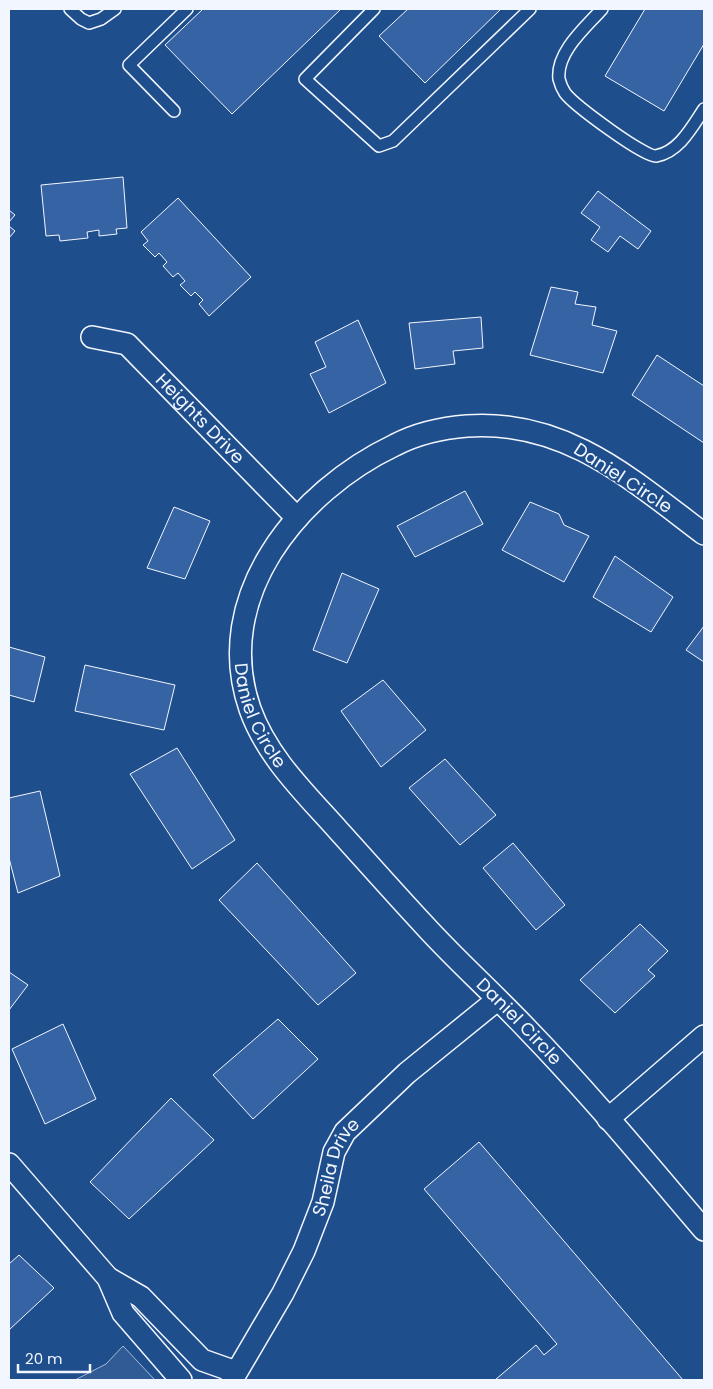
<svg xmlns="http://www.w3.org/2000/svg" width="713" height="1389" viewBox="0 0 713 1389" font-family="Poppins,sans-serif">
<rect width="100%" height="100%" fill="#1f4e8c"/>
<path fill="#305b95" stroke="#a8bbd7" d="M123,1346L155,1380H75L106,1364Z"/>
<path fill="#3563a3" stroke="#f2f6ff" d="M203,9H341L232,114L165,45Z
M408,9H501L425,83L379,36Z
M645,9H704V44L664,111L605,76Z
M123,177L127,228L116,229L117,234L99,236V230L87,232L88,238L60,241L59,235L46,236L41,185Z
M598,191L651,231L638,249L620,236L608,252L591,240L600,227L581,213Z
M178,198L251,277L209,316L199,304L203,300L195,292L191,296L180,285L185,281L178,273L173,277L163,266L167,262L159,253L155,257L143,245L148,241L141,232Z
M9,210L15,215L9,222Z
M9,226L15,231L9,238Z
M551,287L578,292L575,304L596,307L592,325L617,331L603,373L530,355Z
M481,317L483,348L453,351L455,364L415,369L409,323Z
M358,320L386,383L329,413L310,374L326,367L315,342Z
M657,355L704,386V443L632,395Z
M465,491L483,524L415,557L397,526Z
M530,502L559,514L564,525L589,536L564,582L502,550Z
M174,507L210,521L185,579L147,568Z
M615,556L673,597L651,632L593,597Z
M342,573L379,589L347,663L313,650Z
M704,626V662L686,650Z
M9,647L45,657L34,702L9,695Z
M85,665L175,685L164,730L75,711Z
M383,680L426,730L381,767L341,711Z
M177,748L235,840L192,869L130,774Z
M445,759L496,815L460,845L409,788Z
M40,791L60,876L18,893L9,858V798Z
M513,843L565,905L536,930L483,868Z
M257,863L356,973L318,1005L219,900Z
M640,924L668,951L648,970L655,976L615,1013L580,980Z
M9,972L28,985L9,1010Z
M278,1019L318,1059L253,1119L213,1075Z
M63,1024L96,1099L45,1124L12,1049Z
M171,1098L214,1140L129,1219L90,1182Z
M479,1142L683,1380H495L536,1345L544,1355L557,1344L424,1189Z
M19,1255L54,1288L9,1330V1264Z"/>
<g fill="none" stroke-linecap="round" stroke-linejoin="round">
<g stroke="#f2f6ff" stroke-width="14">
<path id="service" d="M70,9L81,19L89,23L101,19L115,9
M374,9L305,79L379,146L393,141L530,9
M602,9C586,27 556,52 559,79C560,83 563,90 565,93C574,105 644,157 656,156C679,152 692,127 704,109
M174,111L129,65L187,9"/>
</g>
<g stroke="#f2f6ff" stroke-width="24">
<g id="minor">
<path id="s1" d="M92,337L127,344L297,518"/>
<path id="s2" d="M704,534C631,479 565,419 467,426C441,428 418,433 395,445C298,491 211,597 250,709C267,757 305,793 338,830C367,862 396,895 426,927C458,962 494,994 527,1029C589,1093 646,1162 704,1230"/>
<path d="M608,1119L704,1036"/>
<path d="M9,1164L108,1278L123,1313L181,1380"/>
<path d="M108,1278L141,1297L202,1360L236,1372"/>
<path id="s3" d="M232,1380L283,1293L304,1251L323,1202L334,1152L345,1132L407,1073L497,1000"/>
</g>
</g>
<use href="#service" stroke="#1f4e8c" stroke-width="11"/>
<use href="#minor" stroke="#1f4e8c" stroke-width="21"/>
</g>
<g text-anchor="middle" stroke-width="4" stroke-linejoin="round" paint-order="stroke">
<g font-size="18" fill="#f2f6ff" stroke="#1f4e8c">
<text dy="6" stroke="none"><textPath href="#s1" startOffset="140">Heights Drive</textPath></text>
<text transform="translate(623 478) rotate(33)" y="6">Daniel Circle</text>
<text dy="6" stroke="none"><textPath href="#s2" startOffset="681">Daniel Circle</textPath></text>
<text dy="6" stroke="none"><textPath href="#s2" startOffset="1086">Daniel Circle</textPath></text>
<text dy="6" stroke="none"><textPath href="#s3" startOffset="238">Sheila Drive</textPath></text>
</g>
</g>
<rect width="713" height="1389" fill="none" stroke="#f2f6ff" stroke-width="20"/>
<path d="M18 1364v8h72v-8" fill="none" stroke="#f2f6ff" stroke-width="2.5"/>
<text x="25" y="1364" font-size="15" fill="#f2f6ff" stroke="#1f4e8c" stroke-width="4" paint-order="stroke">20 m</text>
</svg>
